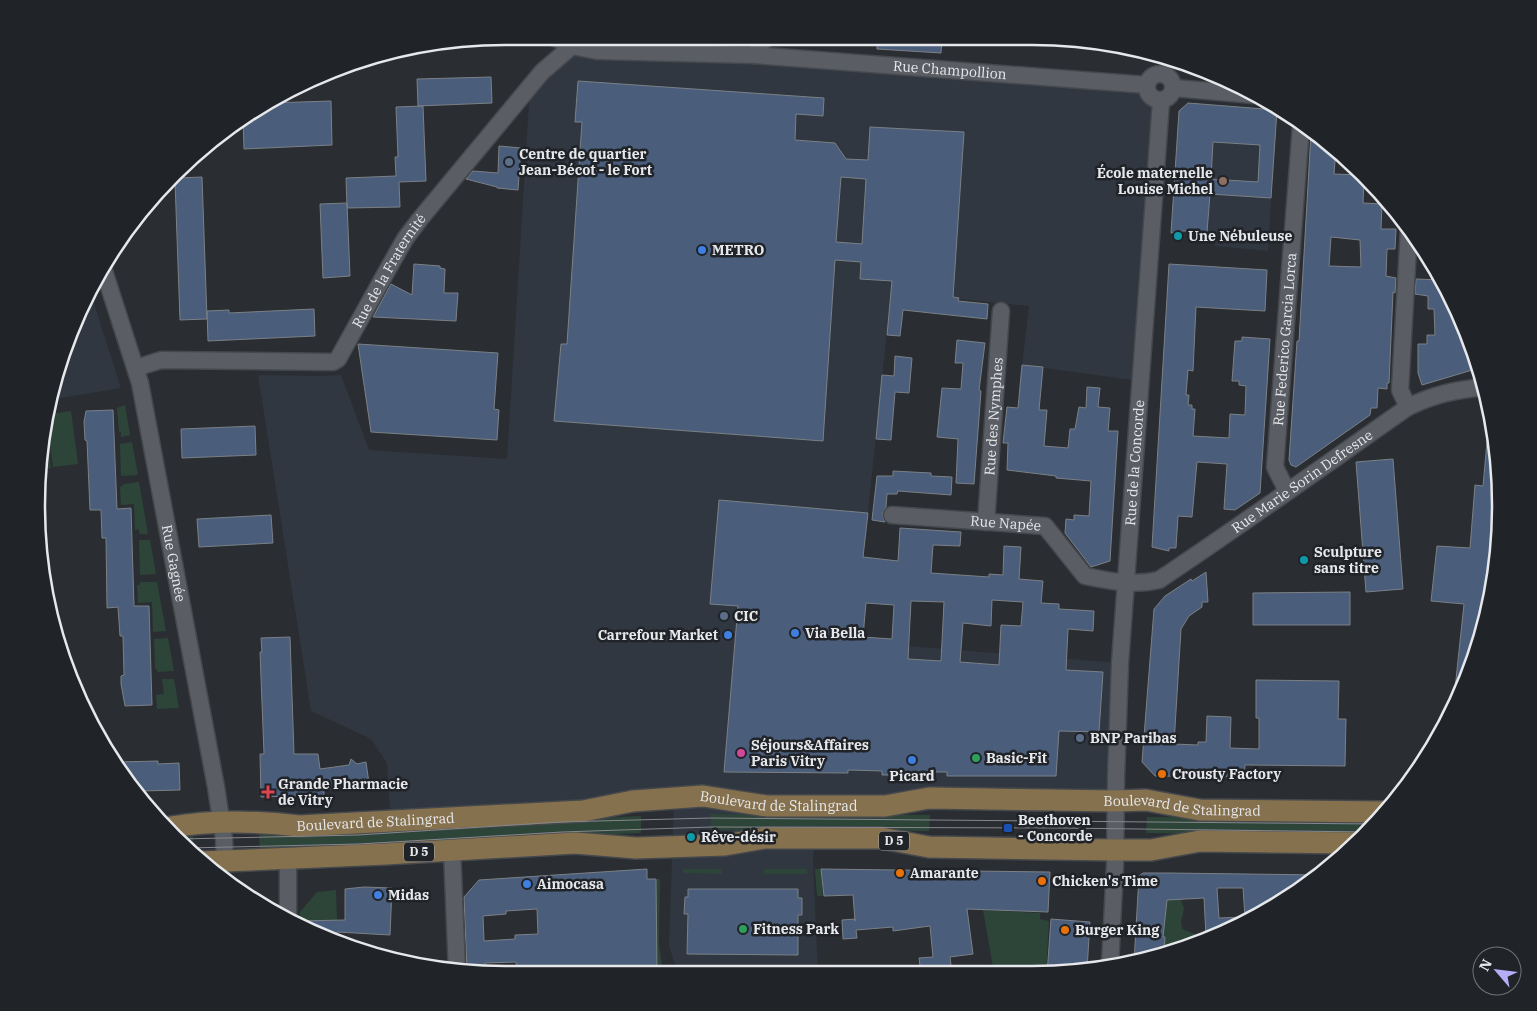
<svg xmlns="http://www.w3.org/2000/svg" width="1537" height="1011" viewBox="0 0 1537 1011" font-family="'IBM Plex Serif',serif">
<rect width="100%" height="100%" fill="#2a2d32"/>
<path fill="#303740" d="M572,46L1147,91L1150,96L1155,100L1140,381L1022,365L1029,306L891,292L855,637L882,644L1120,663L1116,801L929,798L815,838L813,861L818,973L677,972L669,946L674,798L391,822L387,763L371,739L311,711L258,375L318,376L341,375L369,450L507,459L530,87Z
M1188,103L1277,110L1268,251L1215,246L1216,232L1183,231L1171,233L1179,111Z
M91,294L121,388L55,399L72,326Z"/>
<path fill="#2d4539" d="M125,405L130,435L121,437V432H119L117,408Z
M71,411L78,464L53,467L48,429L51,414Z
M46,436L51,468L38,470Z
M132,442L138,475L121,476L120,444Z
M139,482L148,534H140L138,529L135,530L134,504L121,505L120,487L124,484Z
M139,540H150L156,574L140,575Z
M140,582H157L166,631L153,632L152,602L138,603L137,585H140Z
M168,638L174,671L158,672L155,668L154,639Z
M162,679H174L179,708L157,709L156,695L164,694Z
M711,814L930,815L929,831L711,830Z
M641,816V833L260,851L259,835Z
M1147,817L1379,820L1362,836L1146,833Z
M178,836H193V853H192Z
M683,869H722V874L683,873Z
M764,869H807V874H764Z
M815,869H821L823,896H817Z
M656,879H660L659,945L663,972H657Z
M336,890L337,920L308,921L309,930L299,927L300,912L317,892Z
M1179,894L1184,909L1181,922L1182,929L1195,934L1197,939L1214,936L1164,955L1165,937H1163L1167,900L1179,899Z
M983,910L1040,913V919L1049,921L1046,974L994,973Z"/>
<path fill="#4a5e7c" stroke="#7b8085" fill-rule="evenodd" d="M877,39H942L941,53L877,49Z
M491,77L492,103L418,106L417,79Z
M578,81L824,98L823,116L796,114L795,140L835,143L846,159L868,160L870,127L964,132L953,297L959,298L958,301L988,304L987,319L903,310L900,336L887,335L892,281L860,279L861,262L835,260L823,441L554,421L561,344H567L582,122H575ZM841,177L866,179L862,244L836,242Z
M331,101L332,145L244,149L243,117L245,116L269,103Z
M1188,103L1277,110L1271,198L1210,194L1207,232L1183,231L1171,233L1179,111ZM1213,142L1260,145L1258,182L1211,179Z
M423,106L426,181L399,182L400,207L347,208L346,178L396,176L395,157H398L396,107Z
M1311,133L1336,149L1334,174L1362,175L1364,178L1363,203L1382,204L1381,229H1396L1395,249H1387L1386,276L1396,278L1395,293L1393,292L1389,383H1387V389L1378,388L1377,408H1371L1370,415L1296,467L1291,465L1289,460L1297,341H1299ZM1331,237L1360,240L1361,267L1329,266Z
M499,146L521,148L518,190L497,188V187L466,179L473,171L498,173Z
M202,177L207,319L180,320L175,181L178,178Z
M347,203L350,276L323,278L320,204Z
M414,264L440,266V268L445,269L444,293H458L456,321L373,317L391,284L412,295Z
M1169,264L1267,270L1265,311L1196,307L1193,371L1188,370L1186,395H1189L1188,405H1192V409H1195L1193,436L1229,438L1230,414L1245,415L1246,386L1239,385V381H1232L1235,341H1242V337L1270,339L1260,493L1235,510L1224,509L1227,464L1197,462L1192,517L1178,516L1176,548H1169V551L1152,547Z
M1416,279L1441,280L1452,298L1479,368L1422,385L1418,373V344H1427V335H1435L1434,309H1428V296L1415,294Z
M314,309L315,336L208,341L207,311L229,310V313Z
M957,340L985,343L979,390L981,391L974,484L956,483L958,439L937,437L942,388L961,389L963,363H955Z
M358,344L498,353L494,409L499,410L497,440L371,432Z
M895,356L912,358L909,393L895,392L891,440L876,439L882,375L894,376Z
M1022,365L1043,367L1039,410H1047L1044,446L1068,448L1070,429H1075L1079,407L1086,408L1087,387L1100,388L1098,407L1110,408L1108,431H1118L1110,561L1091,567L1065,533L1066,519L1074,520V515L1089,516L1091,481L1056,478V476L1007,470L1008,443H1003L1007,407L1018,408Z
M113,410L117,509L131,508L134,606H149L152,705L125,706L121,684V676L124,675L123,636H120L118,607L107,608L106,538H102L101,510H90L87,441L85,440L84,422L86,411Z
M255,426L256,455L182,458L181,429Z
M1488,431H1493L1500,475L1497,567L1476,657L1457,699L1454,698L1464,604L1431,601L1437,546L1470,548L1475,485L1483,486Z
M1393,459L1403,589L1366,592L1356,462Z
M893,471L931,473V476L952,477L951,495L898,491L897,494H887L886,507L882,514L885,522L872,520L877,476H893Z
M719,500L868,513L863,557L898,561L900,528L961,532L960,546L933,545L931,573L989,577V574L1003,575L1004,546L1021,547L1019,579L1043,581L1041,603L1059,604V609L1094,611L1093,631L1068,629L1066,670L1103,672L1099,732L1059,731L1056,776H947V772H913V775H882V771L848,770V773L724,772L738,606L710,604ZM992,600L1023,602L1021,626L1001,625L999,665L960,662L963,623L991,626ZM911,601L944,602L941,661L908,659ZM866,603L894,605L892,639L863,637Z
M271,515L273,543L199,547L197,519Z
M1206,572L1208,602H1202V607L1189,616L1181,629L1174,744L1198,745V742H1206L1207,716L1231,717L1230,748L1259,749V718H1256V680L1339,681L1338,719H1346L1345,766L1245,765L1244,777L1155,776L1142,762L1154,609L1165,596L1191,579L1192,581Z
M1350,592V625H1253V593Z
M290,637L294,754H318L320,769L349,765L351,759L357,764L366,762L369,783L324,790V795L261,797L260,754H264L260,652H262L261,638Z
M158,761V764L179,763L180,790L141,791L117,762Z
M647,869V879H656L657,972L588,971V968L517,971L516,962L485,963L486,971H467L464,897L479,880ZM537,909L538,934L515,935V939L484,941L483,916L506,914V911Z
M821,869L1050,872L1048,912L967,909L973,954L950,957L952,973H921L919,958L933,957L930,926L893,931V927L856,930L857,938L843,939L842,920L855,919V921L853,895L824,896Z
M1143,873H1170L1320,875L1239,926L1214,936H1206L1204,898L1167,900L1163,937H1165L1164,954L1153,959L1134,962L1139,876ZM1217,888H1243L1245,917L1219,918Z
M364,887L392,888L390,935L337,932V938L296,925L298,921L345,920V889Z
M688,889H798V898H802V915H798V955L687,954L688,914H684L685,897H688Z
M1051,919L1090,922L1087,970L1062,974H1047Z"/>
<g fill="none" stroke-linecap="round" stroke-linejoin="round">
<g stroke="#45484c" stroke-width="19">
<g id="minor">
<path id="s1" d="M553,37L572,46L597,51L753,55L1147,85"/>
<path d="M753,55L766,38"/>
<circle cx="1160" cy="87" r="13"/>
<path d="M1174,88L1254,95"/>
<path id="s2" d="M104,271L140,383L216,787L224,839L225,862"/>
<path id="s3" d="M136,368L161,360L333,362L338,359L388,269L405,239L420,219L542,72L572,46L585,37"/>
<path d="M1408,407L1400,390L1409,229"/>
<path id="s4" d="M1287,491L1275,467L1301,126"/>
<path id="s5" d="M892,515L1045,526L1085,576C1109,581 1134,586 1159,580C1243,524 1325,465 1408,407C1435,394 1455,390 1485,387"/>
<path id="s6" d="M986,522L1001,311"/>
<path d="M452,850L457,971"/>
<path d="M288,859V920"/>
<path id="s7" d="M1110,966L1115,865L1116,777L1120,663L1161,101"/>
</g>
</g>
<g stroke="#45484c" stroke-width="24">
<g id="major">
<path id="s8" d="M171,827C213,820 257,821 299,826L583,811L633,801L703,796L767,806H885L929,798L1116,801L1146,800L1200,810L1386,812"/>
<path d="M202,862L386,854L575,843L636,848L725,845L765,838H881L929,847L1115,850H1151L1200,841L1354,843"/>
</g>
</g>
<use href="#minor" stroke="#5a5e64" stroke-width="16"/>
<use href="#major" stroke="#86714e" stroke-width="21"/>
<path stroke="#85878b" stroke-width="1" d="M181,839L358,835L560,822L710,818L1375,824
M188,848L359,844L562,832L711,827L1063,828L1366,832"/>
</g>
<g fill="#5c6f8a" stroke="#202328" stroke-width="2">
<circle cx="509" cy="162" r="5"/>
<circle cx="724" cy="616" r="5"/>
<circle cx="1080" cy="738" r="5"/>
</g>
<circle fill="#8d6e63" stroke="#202328" stroke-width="2" cx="1223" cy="181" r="5"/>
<g fill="#0f9aa8" stroke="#202328" stroke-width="2">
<circle cx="1178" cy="236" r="5"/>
<circle cx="1304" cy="560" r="5"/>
<circle cx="691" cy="837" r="5"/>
</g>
<g fill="#3f7fe0" stroke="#202328" stroke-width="2">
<circle cx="702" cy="250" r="5"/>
<circle cx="795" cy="633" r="5"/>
<circle cx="728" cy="635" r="5"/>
<circle cx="912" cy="760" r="5"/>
<circle cx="527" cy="884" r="5"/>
<circle cx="378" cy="895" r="5"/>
</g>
<circle fill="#d1479c" stroke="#202328" stroke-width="2" cx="741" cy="753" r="5"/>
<g fill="#2e9e5b" stroke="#202328" stroke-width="2">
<circle cx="976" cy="758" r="5"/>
<circle cx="743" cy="929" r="5"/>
</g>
<g fill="#e8710a" stroke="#202328" stroke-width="2">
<circle cx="1162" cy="774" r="5"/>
<circle cx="900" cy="873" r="5"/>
<circle cx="1042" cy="881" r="5"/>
<circle cx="1065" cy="930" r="5"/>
</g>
<path fill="#e0444e" stroke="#202328" stroke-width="2" d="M265.5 784.5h5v5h5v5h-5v5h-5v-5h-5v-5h5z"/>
<rect fill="#1a4fb4" stroke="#202328" stroke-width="2" x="1003" y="823" width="10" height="10" rx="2.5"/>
<g text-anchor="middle" stroke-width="5" stroke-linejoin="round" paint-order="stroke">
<g fill="#202328" stroke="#abadb0" stroke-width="1">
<rect x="879" y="831.5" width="30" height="19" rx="4"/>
<rect x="404" y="842.5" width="30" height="19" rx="4"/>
</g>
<g font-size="12" font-weight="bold" fill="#e6e8eb">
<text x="894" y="845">D 5</text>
<text x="419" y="856">D 5</text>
</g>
<g font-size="14" fill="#e6e8eb" stroke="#202328">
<text dy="5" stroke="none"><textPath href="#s1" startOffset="400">Rue Champollion</textPath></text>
<text dy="5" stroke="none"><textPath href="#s3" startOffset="306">Rue de la Fraternité</textPath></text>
<text dy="5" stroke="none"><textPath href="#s4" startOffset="155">Rue Federico Garcia Lorca</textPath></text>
<text dy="5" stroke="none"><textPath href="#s6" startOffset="106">Rue des Nymphes</textPath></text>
<text dy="5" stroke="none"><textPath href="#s7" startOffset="504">Rue de la Concorde</textPath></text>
<text dy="5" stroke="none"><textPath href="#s5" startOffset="466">Rue Marie Sorin Defresne</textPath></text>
<text dy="5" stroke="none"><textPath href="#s5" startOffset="114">Rue Napée</textPath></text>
<text dy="5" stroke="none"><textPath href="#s2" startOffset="301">Rue Gagnée</textPath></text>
<text dy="5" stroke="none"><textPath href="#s8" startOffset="610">Boulevard de Stalingrad</textPath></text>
<text dy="5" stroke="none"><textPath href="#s8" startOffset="1015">Boulevard de Stalingrad</textPath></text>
<text dy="5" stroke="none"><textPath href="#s8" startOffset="205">Boulevard de Stalingrad</textPath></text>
</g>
<g font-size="14" font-weight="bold" fill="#e6e8eb" stroke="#202328" text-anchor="start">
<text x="519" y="159">Centre de quartier<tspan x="519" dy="16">Jean-Bécot - le Fort</tspan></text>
<text x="1213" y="178" text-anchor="end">École maternelle<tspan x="1213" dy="16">Louise Michel</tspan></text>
<text x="1188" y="241">Une Nébuleuse</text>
<text x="712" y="255">METRO</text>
<text x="1314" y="557">Sculpture<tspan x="1314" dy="16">sans titre</tspan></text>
<text x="734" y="621">CIC</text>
<text x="805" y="638">Via Bella</text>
<text x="718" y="640" text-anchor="end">Carrefour Market</text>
<text x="1090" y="743">BNP Paribas</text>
<text x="751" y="750">Séjours&amp;Affaires<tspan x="751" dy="16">Paris Vitry</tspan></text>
<text x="986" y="763">Basic-Fit</text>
<text x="1172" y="779">Crousty Factory</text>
<text x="912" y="781" text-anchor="middle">Picard</text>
<text x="278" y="789">Grande Pharmacie<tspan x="278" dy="16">de Vitry</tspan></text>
<text x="1018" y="825">Beethoven<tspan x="1018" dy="16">- Concorde</tspan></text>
<text x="701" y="842">Rêve-désir</text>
<text x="910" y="878">Amarante</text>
<text x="1052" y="886">Chicken's Time</text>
<text x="537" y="889">Aimocasa</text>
<text x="388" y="900">Midas</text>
<text x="753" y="934">Fitness Park</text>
<text x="1075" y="935">Burger King</text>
</g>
</g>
<path d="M0 0H1537V1011H0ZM505 45H1032A460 460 0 0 1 1492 505V506A460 460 0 0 1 1032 966H505A460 460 0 0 1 45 506V505A460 460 0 0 1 505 45Z" fill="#202328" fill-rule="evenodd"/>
<path fill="none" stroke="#e6e8eb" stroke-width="2.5" d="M505 45H1032A460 460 0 0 1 1492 505V506A460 460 0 0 1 1032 966H505A460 460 0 0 1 45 506V505A460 460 0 0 1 505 45Z"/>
<g transform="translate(1497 971) rotate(298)"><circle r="24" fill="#202328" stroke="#6f7276"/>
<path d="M0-4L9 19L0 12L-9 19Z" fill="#b6acf8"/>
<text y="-8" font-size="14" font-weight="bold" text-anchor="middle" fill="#e6e8eb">N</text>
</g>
</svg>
